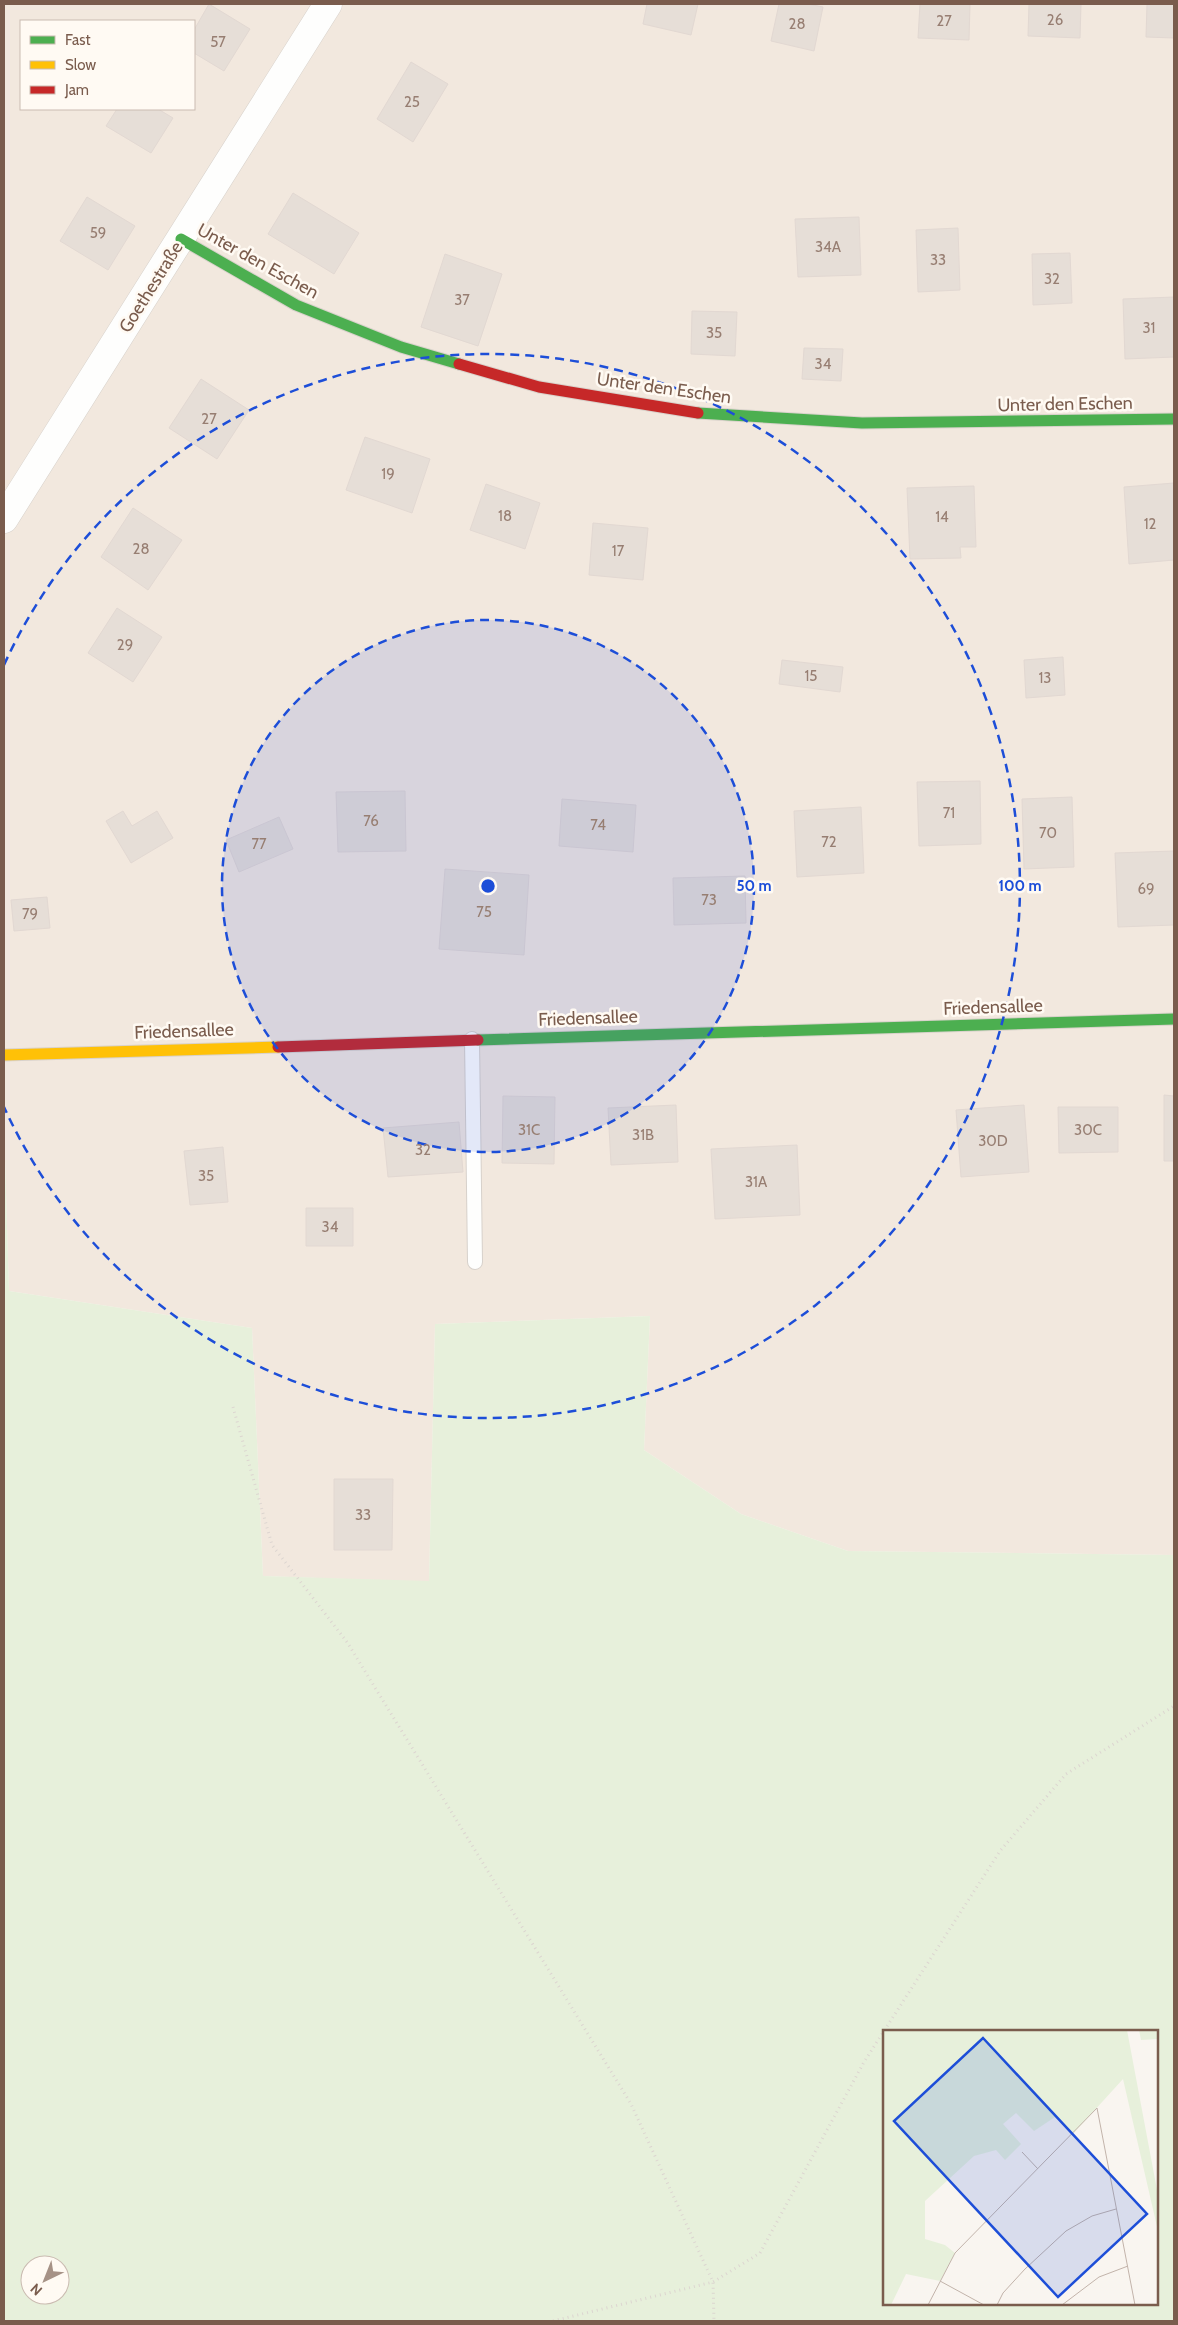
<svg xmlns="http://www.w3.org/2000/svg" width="1178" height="2325" viewBox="0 0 1178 2325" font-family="Cabin,sans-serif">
<rect width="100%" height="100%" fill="#f9f5f0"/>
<path fill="#f2e8de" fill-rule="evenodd" d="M4,4H1174V1555L848,1551L741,1514L644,1450L650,1316L435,1324L429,1582L263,1576L252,1328L9,1291L4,1128ZM21,21H194V109H21Z"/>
<path fill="#e7f0db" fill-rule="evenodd" d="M4,1128L9,1291L252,1328L263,1576L429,1581L435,1324L650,1316L644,1450L741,1514L848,1551L1174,1555V2321H4ZM884,2031H1157V2304H884ZM30,2265H60V2295H30Z"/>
<path fill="#e6ded7" stroke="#e2d8d2" d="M209,4L250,29L224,71L194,53V30Z
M647,4H698L691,35L643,24Z
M779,4H808L823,7L814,51L771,41Z
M920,4H970L969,40L918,38Z
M1029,4H1081L1080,38L1028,36Z
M1147,4H1174V38L1146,37Z
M411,62L448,84L413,142L377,119Z
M117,109H158L173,118L151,153L106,126Z
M293,193L359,233L334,274L268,234Z
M87,197L135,226L108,270L60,241Z
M859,217L861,275L798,277L795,219Z
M958,228L960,290L918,292L916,230Z
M1070,253L1072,303L1033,305L1032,254Z
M445,254L502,274L478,346L421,327Z
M1174,297V357L1125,359L1123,299Z
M692,311L737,312L735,356L691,354Z
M804,348L843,349L841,381L802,379Z
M201,379L249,410L217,459L169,428Z
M365,437L430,459L412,513L346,490Z
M1174,483V560L1129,564L1124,487Z
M486,484L540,503L525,549L470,530Z
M974,486L976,547H960L961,558L910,559L907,488Z
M133,508L182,540L148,590L101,557Z
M593,523L648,528L643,580L589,575Z
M117,608L162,637L133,682L88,653Z
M1063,657L1065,695L1026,698L1024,660Z
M782,660L843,667L840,692L779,684Z
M980,781L981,844L919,846L917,782Z
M405,791L406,851L338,852L336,792Z
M1072,797L1074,867L1024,869L1022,799Z
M562,799L636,805L633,852L559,846Z
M861,807L864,873L797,877L794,811Z
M123,811L132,826L157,811L173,838L131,863L106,821Z
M279,817L293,849L239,872L226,840Z
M1174,851V925L1118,927L1115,853Z
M445,869L529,875L524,955L439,949Z
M745,876L746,923L674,925L673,878Z
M47,897L50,928L14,931L11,900Z
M1164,1095L1174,1096V1161H1164Z
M503,1096L555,1097L554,1164L502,1163Z
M676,1105L678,1162L611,1165L608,1108Z
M1024,1105L1029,1172L961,1177L956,1110Z
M1058,1107H1118V1152L1059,1153Z
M459,1122L463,1172L388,1177L383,1128Z
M797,1145L800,1215L715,1219L711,1149Z
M223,1147L228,1202L190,1205L184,1151Z
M306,1208H353V1246H306Z
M334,1479H393L392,1550H334Z"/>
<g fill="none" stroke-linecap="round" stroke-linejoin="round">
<g stroke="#d7d1cb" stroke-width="16">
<path id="lane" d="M472,1039L475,1262"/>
</g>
<g stroke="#d7d1cb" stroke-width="29">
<path id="street" d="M4,519L328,4"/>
</g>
<g stroke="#d9d2cb" stroke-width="13">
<path id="fast" d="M181,239L296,305L401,347L459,364
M698,413L862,423L1174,419
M478,1040L1174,1019"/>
</g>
<g stroke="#d9d2cb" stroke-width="13">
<path id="slow" d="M4,1055L278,1047"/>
</g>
<g stroke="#d9d2cb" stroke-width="13">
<path id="jam" d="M459,364L539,387L698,413
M278,1047L478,1040"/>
</g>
<path stroke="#dcd5d0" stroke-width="3" stroke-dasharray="1 4" stroke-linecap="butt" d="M233,1407L272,1545L347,1642L631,2104L713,2282L714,2321
M553,2321L713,2282L760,2253L864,2062L1000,1851L1066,1774L1174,1706"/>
<use href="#lane" stroke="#fefefd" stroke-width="14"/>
<use href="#street" stroke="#fefefd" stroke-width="28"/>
<use href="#fast" stroke="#4caf50" stroke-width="11"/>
<use href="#slow" stroke="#ffc107" stroke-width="11"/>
<use href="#jam" stroke="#c62828" stroke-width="11"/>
</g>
<circle cx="488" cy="886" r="266" fill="#1d4ed8" fill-opacity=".12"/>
<g fill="none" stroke="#1d4ed8" stroke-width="2.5" stroke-dasharray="9 6">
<circle cx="488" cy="886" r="266"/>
<path d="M4 665A532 532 0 1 1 4 1107"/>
</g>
<g text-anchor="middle" stroke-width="5" stroke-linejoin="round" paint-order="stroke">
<g font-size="15" fill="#977e72">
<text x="1055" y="25">26</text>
<text x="944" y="26">27</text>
<text x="797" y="29">28</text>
<text x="218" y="47">57</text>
<text x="412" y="107">25</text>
<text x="98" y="238">59</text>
<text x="828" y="252">34A</text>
<text x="938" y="265">33</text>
<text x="1052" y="284">32</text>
<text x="462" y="305">37</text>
<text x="1149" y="333">31</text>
<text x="714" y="338">35</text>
<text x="823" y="369">34</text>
<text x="209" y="424">27</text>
<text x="388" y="479">19</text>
<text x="505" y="521">18</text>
<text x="942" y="522">14</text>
<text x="1150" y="529">12</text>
<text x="141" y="554">28</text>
<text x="618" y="556">17</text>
<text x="125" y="650">29</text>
<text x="811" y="681">15</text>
<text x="1045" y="683">13</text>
<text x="949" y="818">71</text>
<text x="371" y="826">76</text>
<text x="598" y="830">74</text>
<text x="1048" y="838">70</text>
<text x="829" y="847">72</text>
<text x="259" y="849">77</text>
<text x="1146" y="894">69</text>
<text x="709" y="905">73</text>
<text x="484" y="917">75</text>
<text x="30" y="919">79</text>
<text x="529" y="1135">31C</text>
<text x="1088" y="1135">30C</text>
<text x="643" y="1140">31B</text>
<text x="993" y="1146">30D</text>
<text x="423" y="1155">32</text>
<text x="206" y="1181">35</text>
<text x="756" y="1187">31A</text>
<text x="330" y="1232">34</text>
<text x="363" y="1520">33</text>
</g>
<g font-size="18" fill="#7a5c4d" stroke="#fffaf3">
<text transform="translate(258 261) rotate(29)" y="6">Unter den Eschen</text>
<text transform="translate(151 287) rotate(-58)" y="6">Goethestraße</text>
<text transform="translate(664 388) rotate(8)" y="6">Unter den Eschen</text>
<text transform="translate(1065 404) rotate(-1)" y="6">Unter den Eschen</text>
<text transform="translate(993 1007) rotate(-2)" y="6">Friedensallee</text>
<text transform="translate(588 1018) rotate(-2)" y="6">Friedensallee</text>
<text transform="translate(184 1031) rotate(-2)" y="6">Friedensallee</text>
</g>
</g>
<g transform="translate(883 2030)">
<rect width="275" height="275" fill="#f9f5f0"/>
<path d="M0,0H244L274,160L275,201L240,49L190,104L172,87L151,101L133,83L120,94L138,114L122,130L113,120L91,126L42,171V209L62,215L72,223L57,251L23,244L8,275H0ZM256,0H275V9L258,10Z" fill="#e7f0db"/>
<path fill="none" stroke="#c2b3aa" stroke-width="1" d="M214,78L252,275M139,122L155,139M57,251L101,275M45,275L72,223L214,78M114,275L120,263L142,239L183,201L209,186L233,179M179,275L216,247L245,236"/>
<path fill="#1d4ed8" fill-opacity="0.15" stroke="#1d4ed8" stroke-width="2.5" d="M100,8L264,184L175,267L11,91Z"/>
<rect width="275" height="275" fill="none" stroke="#7a5c4d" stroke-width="2.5"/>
</g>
<circle cx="488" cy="886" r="8" fill="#1d4ed8" stroke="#fffaf3" stroke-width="2.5"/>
<g font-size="15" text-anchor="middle" font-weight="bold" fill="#1d4ed8" stroke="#fffaf3" stroke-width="5" stroke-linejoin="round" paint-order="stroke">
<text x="754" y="891">50 m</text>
<text x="1020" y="891">100 m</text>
</g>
<rect width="1178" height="2325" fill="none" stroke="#7a5c4d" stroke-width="10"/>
<rect x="20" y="20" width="175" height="90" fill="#fffaf3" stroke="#cabbb1"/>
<rect x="30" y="36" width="25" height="8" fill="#4caf50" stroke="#cabbb1"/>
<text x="65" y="45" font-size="15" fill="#7a5c4d">Fast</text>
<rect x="30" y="61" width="25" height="8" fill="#ffc107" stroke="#cabbb1"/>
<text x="65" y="70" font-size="15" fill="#7a5c4d">Slow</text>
<rect x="30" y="86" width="25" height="8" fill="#c62828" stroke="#cabbb1"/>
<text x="65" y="95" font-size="15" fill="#7a5c4d">Jam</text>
<g transform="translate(45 2280) rotate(223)"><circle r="24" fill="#fffaf3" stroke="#cabbb1"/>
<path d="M0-4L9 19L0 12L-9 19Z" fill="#a69286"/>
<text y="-8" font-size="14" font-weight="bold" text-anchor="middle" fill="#7a5c4d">N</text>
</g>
</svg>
